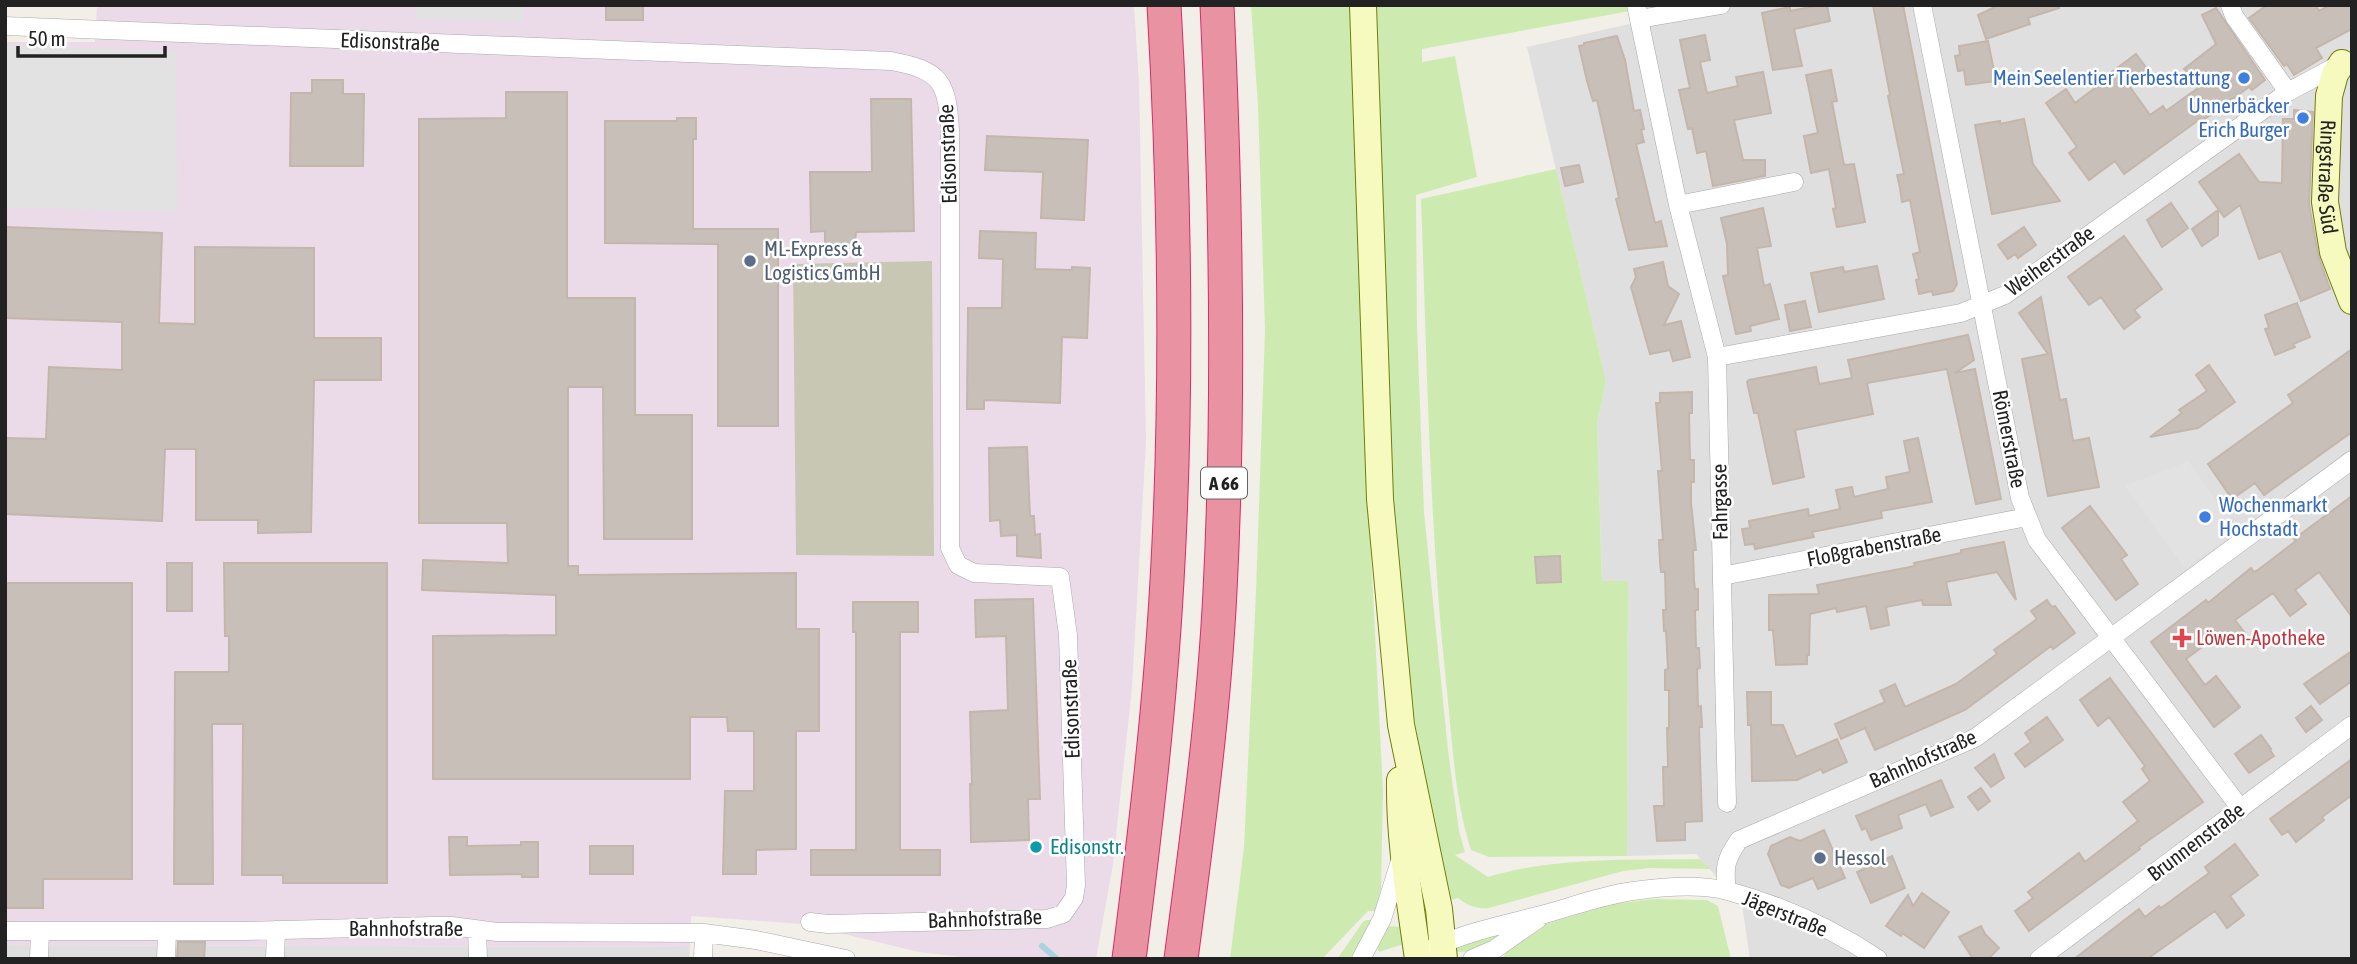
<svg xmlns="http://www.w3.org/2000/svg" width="2357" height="964" viewBox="0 0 2357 964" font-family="'Asap Condensed',sans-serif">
<rect width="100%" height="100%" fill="#f2efe9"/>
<path fill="#e0dfdf" d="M1645,5H2352V959H1750L1742,905L1696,854L1627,856L1628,581H1602L1597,424L1606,381L1527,47L1647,20Z
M5,945L690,947L689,959H5Z"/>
<path fill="#ebdbe8" d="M97,5H1134L1139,82L1146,442L1132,688L1113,864L1096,959H979L919,952L802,924L691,916L690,947L5,945V42H95Z"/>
<path fill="#c7c7b4" d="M932,261L934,556L796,555L793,264Z"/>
<path fill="#cdebb0" d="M1251,5H1352L1368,495L1383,791L1381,889L1375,911H1368L1322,959H1230L1244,847L1256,592L1265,330L1258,106Z
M1374,5H1629L1630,11L1422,49V62L1455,56L1477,177L1416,195L1417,326L1424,512L1448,750L1459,831L1465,852L1455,855L1488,877C1553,857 1632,860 1700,859L1711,869L1650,868L1623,871L1489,908C1476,909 1468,906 1458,898L1447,901L1415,742L1395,573Z
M1556,169L1606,381L1597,424L1602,581H1628L1627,856L1489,857L1471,850C1454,798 1452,736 1446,682C1429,522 1427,360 1421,199Z
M1654,899L1707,900L1718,906L1731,959H1501L1516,942L1539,926L1612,904Z
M1366,920H1372C1365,934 1360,947 1349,959H1337L1363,922Z
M1387,926L1401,927L1404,944L1379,952L1377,947Z
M1493,932L1507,934L1473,951L1459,952L1455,949L1457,946Z"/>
<path fill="#e2e2e2" d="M416,5H524V22L415,19Z
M5,45L176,51L177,212L5,207Z
M2188,461L2238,530L2185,568L2125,486Z"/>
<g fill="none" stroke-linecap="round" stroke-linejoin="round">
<path stroke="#aad3df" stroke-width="6" d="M1042,946L1057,959"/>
</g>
<path fill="#c7bfb8" stroke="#c4b6ab" stroke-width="2" d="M606,5H643V20H606Z
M1821,5H1827L1830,21L1794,29L1802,66L1773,70L1762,13L1790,7V11Z
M1873,5H1903L1957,284L1953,291L1933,295L1932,291L1919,294L1916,280L1919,279L1913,254L1920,252L1910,200L1902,202L1900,188L1897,175L1904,174L1888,96L1890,95Z
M1999,5H2059V8L2028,18L2030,24L1986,39L1978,15Z
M2267,5H2315L2319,11L2330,5H2352V29L2316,48L2322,58L2294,75L2287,64L2284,66L2249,18Z
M2216,8L2265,80L2252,90L2249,87L2202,121L2200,119L2124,174L2115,161L2089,180L2069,153L2077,147L2046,103L2066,89L2075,103L2103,82L2101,80L2136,54L2150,73L2130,87L2150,115L2163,106L2166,111L2198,88L2184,69L2216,44L2202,15Z
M1705,35L1710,60L1700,62L1707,93L1738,86L1736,77L1763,72L1771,113L1734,120L1743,160H1765V176L1713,186L1706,151L1697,153L1692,128L1688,129L1680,94L1679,90L1690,88L1680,40Z
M1617,36L1625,60L1634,111L1640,110L1644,129L1641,130L1644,142L1636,144L1655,223L1661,221L1667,246L1629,250L1616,199L1619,198L1597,100L1593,101L1587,81L1579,46L1584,45V43Z
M1988,41L1996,81L1966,85L1964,70L1958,71L1955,56L1960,55L1959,46Z
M1831,70L1837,101L1832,102L1844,165L1854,164L1865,222L1837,227L1833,209L1836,208L1829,169L1811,173L1804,136L1818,133L1806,75Z
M312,80H343V94H364L363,166H290L291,93H312Z
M506,92H567V298H635V415H692V539H604L603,387H568V566H578V575L796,573V629H819V731H796V849L756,850V874H723L725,791H754V731H728L727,717H690V779H433V636L556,635V595L422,590L423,560L508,563L507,523H419V119L506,118Z
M871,99H911L914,231L856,232L855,245H825V231L811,232L810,172H872Z
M2294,110L2313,112L2309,204L2318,255L2330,289L2301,301L2281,251L2259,259L2240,205L2224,217L2199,182L2239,154L2259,182L2282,183L2283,119H2294Z
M677,118H696V139H693V229H778V426H718V244L605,243V121H677Z
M2024,119L2033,164L2060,201L1992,214L1975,125L2000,121V124Z
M987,136L1088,140L1084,220L1041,218L1043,172L985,170Z
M1579,165L1583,182L1565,186L1561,168Z
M2171,203L2188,228L2162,247L2147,220Z
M1763,208L1771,246L1757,248L1764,286L1770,284L1779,319L1750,326L1751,331L1736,334L1723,276L1728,275L1727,244L1721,218Z
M2218,210V235L2202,246L2192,229Z
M5,227L162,233L159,323L195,324V247L314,248V338H381V380H314L311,532L258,533V520H196V449H165L162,521L5,514V438L46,439L49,367L122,370V322L5,318Z
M2024,227L2036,245L2018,258L2015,254L2008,259L1998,245Z
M980,231L1036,233L1035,269L1072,270V267L1090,268L1087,338L1062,337L1060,403L984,400V409H967L968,308H1002L1003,259L979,258Z
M2124,236L2162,289L2134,310L2140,317L2124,329L2101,297L2089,305L2068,277Z
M1663,262L1668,286L1679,294L1664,325L1681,321L1690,357L1673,361L1670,350L1650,354L1631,287L1636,277L1634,269Z
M1877,266L1884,299L1819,312L1811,273L1843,267L1844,272Z
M2041,297L2060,400L2066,399L2073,441L2089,438L2099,487L2048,496L2022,359L2048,354L2019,313Z
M1805,301L1811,327L1790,331L1785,305Z
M2297,303L2310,337L2293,344L2295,347L2275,355L2265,329L2269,328L2265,315Z
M1968,335L1974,360L1955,373L1975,369L2001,499L1976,504L1947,369L1867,383L1873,414L1795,430L1804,477L1773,484L1758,413H1754L1747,382L1749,380L1816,367L1819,384L1852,378L1848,360Z
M2352,349V432L2264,495L2255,483L2232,499L2208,464L2293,403L2288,395Z
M2209,365L2235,402L2198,428L2150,437L2182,413L2179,410L2207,391L2196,375Z
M1692,392V413H1689L1690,460H1694V482H1691V503L1696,550H1693L1694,580L1695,589H1698V610H1695L1696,648H1699L1700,668L1697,669L1698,707L1701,706L1702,727H1699L1702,821L1685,822V840L1657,841L1654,806H1664L1663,767H1668L1667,728H1669V690H1665V670L1668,669L1666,631H1664L1663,610H1666L1665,572H1661L1660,562L1659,540H1663L1658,471H1662L1656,403H1660V393Z
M1918,438L1932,502L1881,511L1882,518L1812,532L1814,537L1755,549L1754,544L1745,545L1742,529L1750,528L1749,521L1808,509L1809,516L1840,509L1836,490L1852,487L1854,497L1888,489L1886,477L1910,472L1904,441Z
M1027,447L1030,516H1034L1035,535L1040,534L1041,558L1017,556V535L1001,536L1000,520L990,521L989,448Z
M2352,496V617L2319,572L2295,590L2306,604L2290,616L2273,593L2235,620L2245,633L2230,645L2221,633L2186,659L2205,685L2216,676L2240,707L2214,727L2151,642L2206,600L2208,603L2251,568L2254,572L2258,570L2296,541L2294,539Z
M2090,506L2127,555L2121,559L2138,584L2116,600L2062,528Z
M2004,542L2016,600L1997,572L1946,582L1951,605H1923L1922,600L1886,607L1889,625L1871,629L1866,606L1837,612L1836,608L1810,614L1809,655H1807V664L1776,665L1773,630H1769V595L1819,594L1817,585L1915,566L1914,563L1961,553V550Z
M1560,556L1561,582L1537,583L1535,557Z
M167,563H192V611H167Z
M224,563H387V883H283V875H242L243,724H212L213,884H174L175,672H229V636H225Z
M5,583H132V879H43V908H5Z
M1033,599L1040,799H1028L1029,840L971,842L970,784H972L970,712L1008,710L1006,636L976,637L975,600Z
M2047,600L2052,607L2055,606L2075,633L2053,649L2051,646L1965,710L1875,750L1865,728L1841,739L1835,724L1885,702L1880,691L1895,684L1905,707L1956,684L1997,654L1994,650L2037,619L2031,611Z
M853,602H918V632H900V850H940V875H811V850H856V632H853Z
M2352,651V681L2320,704L2304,684Z
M2110,678L2203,802L2139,847L2140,849L2121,863L2029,931L2015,911L2033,898L2028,892L2079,853L2085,862L2138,821L2123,802L2150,781L2142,769L2145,766L2109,717L2098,726L2080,700Z
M1747,692H1771V725H1783L1796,757L1837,739L1847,762L1823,773L1821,769L1797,780L1752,781L1751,725H1748Z
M2311,706L2322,720L2306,732L2296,718Z
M2047,717L2063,740L2025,767L2015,754L2031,742L2025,733Z
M2261,735L2271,749L2270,750L2274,756L2249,773L2235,754Z
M1994,754L2004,778L1991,787L1975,768Z
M2352,759V795L2322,817L2324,820L2296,842L2288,831L2282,835L2270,819Z
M1941,780L1953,807L1931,816L1926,804L1898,815L1902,828L1871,840L1866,828L1862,830L1856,816Z
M1981,788L1990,801L1978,810L1968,797Z
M1824,830L1845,878L1818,889L1813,878L1789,888L1781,885L1768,854L1771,846L1790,837L1800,841Z
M449,837H467V846L521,845V842H538V877H522V874L450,875Z
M2235,844L2258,875L2230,896L2244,915L2227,928L2215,911L2147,959H2074L2139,909L2145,917L2159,906L2161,908L2209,873L2205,867Z
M590,846H633V874H590Z
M1892,856L1905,888L1871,903L1857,872Z
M1922,893L1949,912L1924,948L1902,933L1901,936L1886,926L1908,895L1913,906Z
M1981,926L1985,934L1999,948L1988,959H1973L1959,937Z
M178,942H205L204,959H177Z"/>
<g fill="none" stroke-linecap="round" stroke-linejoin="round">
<g stroke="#a9a9a9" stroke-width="19">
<path id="street" d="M1636,5L1678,205L1717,357L1727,803
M1922,5L2020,498L2037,540L2241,809
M2230,5L2234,16L2288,92
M1639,19L1721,5
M5,26L891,61C941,70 947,82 950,130V548L958,565L974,573L1060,577L1068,635L1076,885L1074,898L1063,914L1047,919L828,924L810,922
M1678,205L1794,182
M1717,357L1961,313L2005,295L2288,92L2340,64
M1722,576L2027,517
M1727,891C1724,867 1725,860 1739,840L1975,738L2352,460
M477,930L478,959
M5,931H245L433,926H452L497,932L704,933L756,940L846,959
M1433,948C1469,931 1507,924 1545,914C1574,906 1603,895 1633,891C1661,887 1701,884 1728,891C1780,905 1833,929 1878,959
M39,959L40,931
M166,959L167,931
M275,959L276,930
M703,959L704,933
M1361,959L1382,919L1401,858
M1472,959L1495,949L1538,919
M2039,959L2352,725"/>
</g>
<g stroke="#707d05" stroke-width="28">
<g id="secondary">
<path d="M1363,5L1380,499L1401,725L1439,909L1444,959"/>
<path id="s1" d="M2342,63L2335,74L2329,96L2325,202L2333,252L2352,301"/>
<path d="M1400,780C1399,840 1410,900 1418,959"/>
</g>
</g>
<g stroke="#dc2a67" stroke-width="35">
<path id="highway" d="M1129,959C1145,833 1160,707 1167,581C1178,389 1175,196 1164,5
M1181,959C1197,837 1214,714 1220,591C1230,396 1226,200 1217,5"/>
</g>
<use href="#street" stroke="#fff" stroke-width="18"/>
<use href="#secondary" stroke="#f7fabf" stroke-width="26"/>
<use href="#highway" stroke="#e892a2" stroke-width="33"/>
</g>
<g fill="#3f7fe0" stroke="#fff" stroke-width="2.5">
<circle cx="2244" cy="78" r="7"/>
<circle cx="2303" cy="118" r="7"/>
<circle cx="2205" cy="517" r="7"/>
</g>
<g fill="#5c6f8a" stroke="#fff" stroke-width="2.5">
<circle cx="750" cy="261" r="7"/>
<circle cx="1820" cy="858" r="7"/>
</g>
<path fill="#e0444e" stroke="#fff" stroke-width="2.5" d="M2178.5 627.5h7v7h7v7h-7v7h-7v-7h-7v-7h7z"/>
<circle fill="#0f9aa8" stroke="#fff" stroke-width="2.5" cx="1036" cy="847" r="7"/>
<g text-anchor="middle" stroke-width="5" stroke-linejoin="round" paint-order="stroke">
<rect fill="#fff" stroke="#646464" stroke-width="2" x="1201" y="467.5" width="46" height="31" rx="5"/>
<g font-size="19" font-weight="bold" fill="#222">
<text x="1224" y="490">A 66</text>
</g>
<g font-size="21" fill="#222" stroke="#fff">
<text transform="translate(390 42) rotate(2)" y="7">Edisonstraße</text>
<text transform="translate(948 154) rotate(-92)" y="7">Edisonstraße</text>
<text dy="7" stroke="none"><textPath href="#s1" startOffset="117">Ringstraße Süd</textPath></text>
<text transform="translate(2050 261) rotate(-36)" y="7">Weiherstraße</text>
<text transform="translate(2009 439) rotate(79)" y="7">Römerstraße</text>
<text transform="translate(1720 502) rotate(-91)" y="7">Fahrgasse</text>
<text transform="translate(1874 547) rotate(-11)" y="7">Floßgrabenstraße</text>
<text transform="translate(1071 709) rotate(-92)" y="7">Edisonstraße</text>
<text transform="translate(1923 759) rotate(-24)" y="7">Bahnhofstraße</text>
<text transform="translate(2196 842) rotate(-37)" y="7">Brunnenstraße</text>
<text transform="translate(1785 914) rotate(22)" y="7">Jägerstraße</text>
<text transform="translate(985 919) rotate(-2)" y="7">Bahnhofstraße</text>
<text x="406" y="936">Bahnhofstraße</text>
</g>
<g font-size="21" fill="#366cbe" stroke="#fff" text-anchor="end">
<text x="2230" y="85">Mein Seelentier Tierbestattung</text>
<text x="2289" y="113">Unnerbäcker<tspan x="2289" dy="24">Erich Burger</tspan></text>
<text x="2219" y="512" text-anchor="start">Wochenmarkt<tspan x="2219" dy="24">Hochstadt</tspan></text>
</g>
<g font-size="21" fill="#4e5e75" stroke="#fff" text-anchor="start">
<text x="764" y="256">ML-Express &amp;<tspan x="764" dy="24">Logistics GmbH</tspan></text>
<text x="1834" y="865">Hessol</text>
</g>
<g font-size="21" fill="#be3a42" stroke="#fff" text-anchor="start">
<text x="2196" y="645">Löwen-Apotheke</text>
</g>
<g font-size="21" fill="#0d838f" stroke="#fff" text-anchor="start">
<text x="1050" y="854">Edisonstr.</text>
</g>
</g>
<rect width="2357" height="964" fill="none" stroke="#222222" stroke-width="14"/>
<path d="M18 46v10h147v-10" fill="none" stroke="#222222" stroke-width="3.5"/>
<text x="28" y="46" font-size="21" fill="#222222" stroke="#ffffff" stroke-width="5" paint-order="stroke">50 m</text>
</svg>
